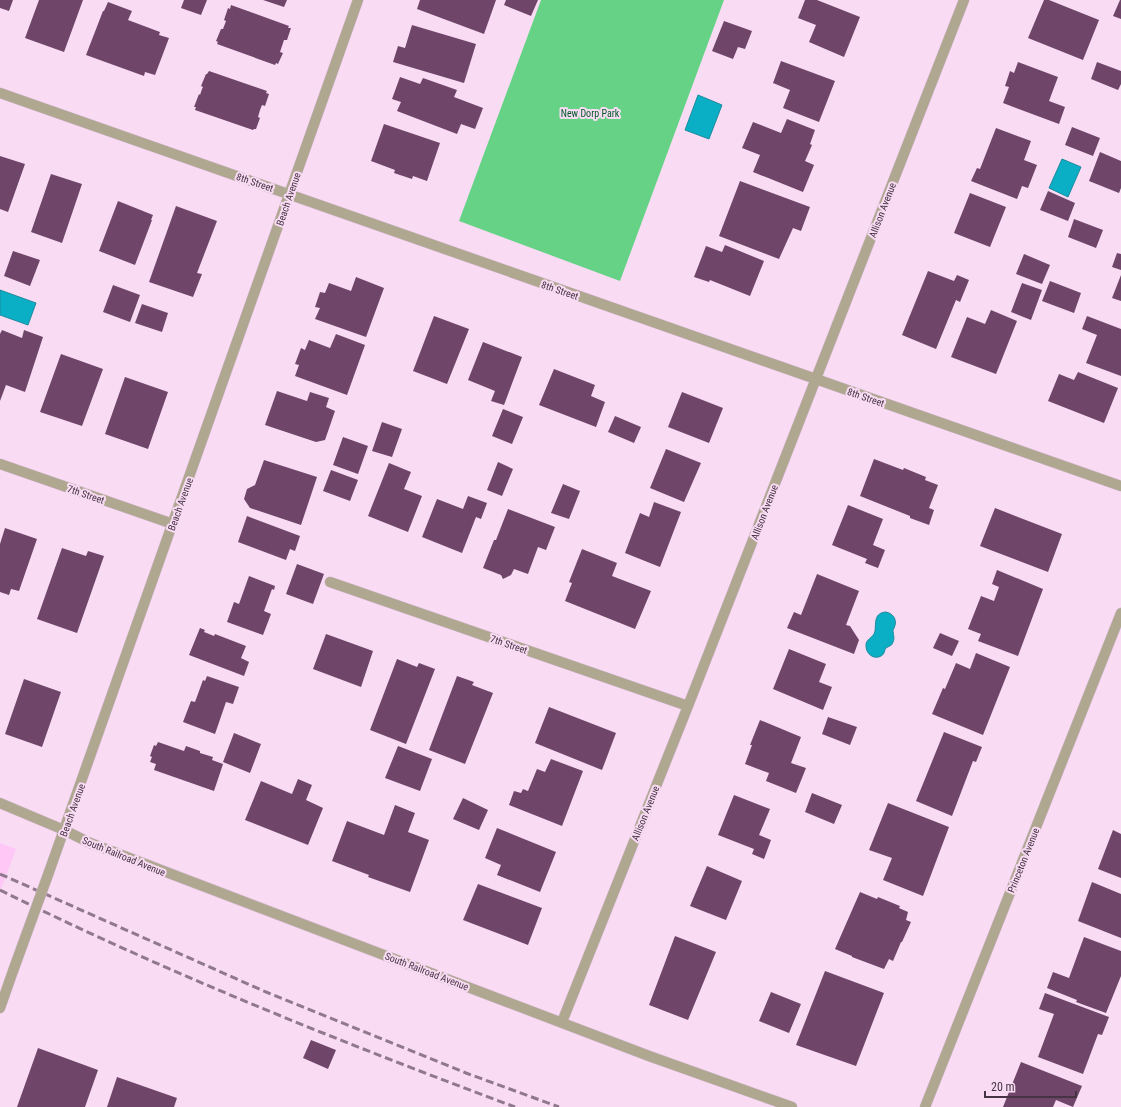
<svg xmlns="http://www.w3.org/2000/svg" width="1121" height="1107" viewBox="0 0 1121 1107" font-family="'Roboto Condensed',sans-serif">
<rect width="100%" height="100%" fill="#f9dcf4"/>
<path fill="#fec7f6" d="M0,843L16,849L0,892Z"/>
<path fill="#65d286" d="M541,0H724L620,281L459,221Z"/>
<path fill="#0bafc5" stroke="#1d8a9e" d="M698,95L722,105L709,139L685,130Z
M1062,159L1081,167L1068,197L1049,188Z
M0,290L36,303L28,325L0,315Z
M886,612C895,614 898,622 893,630C893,634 895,638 893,642C892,646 889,646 886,648C884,650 885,654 881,656C874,660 866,654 866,646C865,639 874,638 875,631C876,622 874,613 886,612Z"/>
<path fill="#6f466a" d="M0,0H13L9,11L0,8Z
M39,0H83L64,52L25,38Z
M184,0H207L201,15L181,8Z
M263,0H287L284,7Z
M420,0H496L484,34L417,9Z
M506,0H538L531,16L504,5Z
M805,0H817L860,17L844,57L809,42L816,25L798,18Z
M1044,0H1049L1099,20L1083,60L1028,38Z
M1120,0H1121V19L1113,16Z
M108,2L132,11L128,20L160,32L159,35L169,38L155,75L145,72L144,76L86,55L103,11H104Z
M231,5L289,26L288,28H291L287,40H284L280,52L283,53L278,64L276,63L275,65L217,44L218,42L216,41L221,29H223L226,21L224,20L228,8L230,9Z
M724,21L752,31L745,49L738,47L733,59L712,51Z
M412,25L476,44L464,83L393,62L398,46L405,48Z
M781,61L835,81L819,122L783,108L790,90L773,83Z
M1018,62L1058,77L1049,101L1065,107L1059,124L1003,103L1009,87L1005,86L1010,71L1014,73Z
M1097,62L1121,71V84L1118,90L1091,79Z
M209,71L267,91L266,93L269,94L265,106L262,105L260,110L258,117L260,118L256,129H254L253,130L195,110L196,107H194L199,94L200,95L202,89L203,87L201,86L206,74H207Z
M400,77L420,84L423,78L457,90L454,97L483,108L475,129L461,124L457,134L397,111L401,102L392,99Z
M787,119L815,130L810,144L812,145L805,161L814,165L803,192L753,172L760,155L742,148L753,122L781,133Z
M384,124L440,143L427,181L413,176L412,179L394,173L395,170L371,161Z
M1072,127L1100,138L1093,156L1065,145Z
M996,128L1031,141L1024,160L1037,165L1028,188L1022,186L1017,199L971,181L977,168L980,169Z
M1100,152L1121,161V188L1119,193L1089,181Z
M0,156L25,164L8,212L0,209Z
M51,174L82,184L62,243L31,232Z
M740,181L810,207L801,231L793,228L779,259L719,236Z
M1048,191L1075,203L1068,221L1040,210Z
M970,193L1006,207L990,247L954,233Z
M118,201L153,215L151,220H152L135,265L99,251Z
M176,206L217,221L197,273L202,274L193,297L149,282Z
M1074,219L1103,230L1096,248L1068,237Z
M725,245L764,261L750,296L710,280L709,282L694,277L706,246L722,252Z
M13,251L40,260L30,286L4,276Z
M1117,253L1121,254V270L1112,267Z
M1024,254L1050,265L1042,284L1016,274Z
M928,271L954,281L957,275L969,280L960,302L956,300L936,349L902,335Z
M1121,275V301L1112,298Z
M356,277L384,288L366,337L315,319L320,308L315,307L320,292L325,293L329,283L351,291Z
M1050,281L1081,293L1074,313L1042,301Z
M1022,283L1042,290L1031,320L1011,312Z
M113,285L140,295L130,322L103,312Z
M142,304L168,313L162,332L135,323Z
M991,310L1017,321L996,374L951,357L967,317L985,324Z
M434,316L469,329L447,384L413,371Z
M1087,316L1121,329V376L1086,363L1097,335L1082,329Z
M2,330L22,338L24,330L43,337L25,392L6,385L0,401V334Z
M336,334L365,345L347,395L295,376L299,365L295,364L301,348L305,350L309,340L330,348Z
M483,342L522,357L504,405L491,401L495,391L468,380Z
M61,354L103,369L82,426L40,412Z
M554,369L595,385L591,396L605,402L596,427L539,405Z
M1078,372L1118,388L1104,423L1048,401L1059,374L1074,380Z
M125,377L168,392L148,449L105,434Z
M277,391L307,401L310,392L329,398L326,407L335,411L325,440L316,442L265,425Z
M682,392L723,408L709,443L668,427Z
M503,409L523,417L512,444L492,436Z
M615,416L641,427L634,443L608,432Z
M382,422L402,429L392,457L372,451Z
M343,437L368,446L358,474L333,465Z
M666,449L701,463L684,502L650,488Z
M874,459L903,470L904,468L926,477L925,480L938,485L929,508L934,510L929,525L910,518V516L860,496Z
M264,460L317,477L301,525L250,508L244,499L247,489L255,485Z
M498,462L513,469L502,496L487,490Z
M389,463L411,472L404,489L422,496L408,532L368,516Z
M331,470L358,480L350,501L323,491Z
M563,484L580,491L569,519L551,513Z
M468,496L487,503L481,519L476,517L462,553L422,537L437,499L463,509Z
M654,502L681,512L660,567L625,553L640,513L649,517Z
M848,505L883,519L873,545L885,550L878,568L865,563L867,559L832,545Z
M995,508L1062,534L1048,572L980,546Z
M508,509L555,527L546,550L538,547L528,574L514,569L511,575L503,579L501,575L483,568L494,540H496Z
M247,516L300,536L295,551L290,549L286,560L238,542Z
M5,528L37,539L19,591L11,589L9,595L0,592V544Z
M62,548L86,556L88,551L104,556L77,633L37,619Z
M582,549L617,563L612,576L651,591L635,629L565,601L572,583L569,582Z
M297,564L324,574L313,604L286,594Z
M997,570L1043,589L1018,656L978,641L981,634L968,629L981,596L994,601L999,587L992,584Z
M817,574L859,591L846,625L850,626L859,640L854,654L787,628L794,612L801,615Z
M249,576L275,586L274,590L272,589L264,611L271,614L263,635L227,622L234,602L239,604Z
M200,628L205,630L204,632L214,636L215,634L246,646L241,658L249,662L244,676L189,655Z
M940,633L959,641L952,656L933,648Z
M326,634L373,651L361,687L313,669Z
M789,649L826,664L819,682L832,687L823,710L773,689Z
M976,653L1010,667L983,735L932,714L943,688L945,689L956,663L970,669Z
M397,659L417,667L419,663L435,669L406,744L370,730Z
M207,676L239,687L233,704L226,702L215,734L183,722L191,701L195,702L203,680L205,681Z
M457,676L474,682L472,685L493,693L465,764L429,750Z
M24,679L61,692L42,747L5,734Z
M549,707L616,733L602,770L535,743Z
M828,717L857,727L850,745L822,734Z
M760,720L801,737L791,763L806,768L796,793L766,781L769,773L745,764L752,745H750Z
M944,732L982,747L976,762L973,761L952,816L916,801Z
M234,733L261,744L250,773L223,762Z
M158,742L184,751L186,746L200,751V753L213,757L212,760L223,764L214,791L154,770L156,764L150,762L152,757L150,756L154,745L156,746Z
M398,746L432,759L420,791L385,778Z
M551,759L583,771L562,826L509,805L514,791L521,793L523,789L528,791L537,769L545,772Z
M298,779L312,785L306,800L323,808L308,845L245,820L261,781L292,794Z
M812,793L842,805L834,824L805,812Z
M734,795L770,809L759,835L771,840L764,859L752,854L754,849L718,835Z
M463,798L488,810L479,830L453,819Z
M888,803L949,827L923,896L883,880L892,858L869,850Z
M395,805L415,813L408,832L429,840L410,892L368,877L369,875L332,861L347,821L384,835Z
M497,828L556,852L540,892L497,875L501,865L485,858Z
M1113,830L1121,834V878L1098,869Z
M707,866L742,881L726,920L690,906Z
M1092,882L1121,894V938L1078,921Z
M478,884L542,908L528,945L463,920Z
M860,892L877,899L878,897L900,906L899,908L908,912L906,920L911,922L902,942H901L893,961L889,959L884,969L852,957V956L835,949Z
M675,936L716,952L688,1020L649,1005Z
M1084,937L1121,951V976L1106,1013L1076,1002L1077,1000L1047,988L1053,972L1069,978Z
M825,971L884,993L856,1066L796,1045Z
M771,992L801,1004L789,1033L759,1021Z
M1045,993L1109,1017L1102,1035L1098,1034L1083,1074L1038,1057L1054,1014L1039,1009Z
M311,1040L336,1050L328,1069L303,1058Z
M38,1048L98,1070L85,1107H17Z
M1021,1062L1082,1086L1073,1107L1056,1100L1053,1107H1003Z
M117,1077L177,1098L174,1107H107Z"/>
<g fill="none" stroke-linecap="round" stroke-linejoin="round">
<g stroke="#d5bad1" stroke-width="11">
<path id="street" d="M0,93L1121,486
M0,464L173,524
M330,582L688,706
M0,803L64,830L90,843L649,1056L792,1107
M49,872L358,0
M0,1008L13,971
M562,1022L688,706L964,0
M925,1107L1121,613"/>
</g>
<use href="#street" stroke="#afa790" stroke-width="10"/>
<path stroke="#90798c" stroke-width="3" stroke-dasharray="8 4" stroke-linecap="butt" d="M0,874L266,992L466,1073L559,1107
M0,890C167,973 341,1042 515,1107"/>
<g stroke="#d5bad1" stroke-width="11" stroke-linecap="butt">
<path id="street-bridge" d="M13,971L49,872"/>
</g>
<use href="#street-bridge" stroke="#afa790" stroke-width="10"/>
</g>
<g text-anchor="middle" stroke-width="4" stroke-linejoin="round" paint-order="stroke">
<g font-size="10" fill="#015828" stroke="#f9dcf4">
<text x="590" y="117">New Dorp Park</text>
</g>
<g font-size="10" fill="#463343" stroke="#f9dcf4">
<text transform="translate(255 182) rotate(19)" y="4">8th Street</text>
<text transform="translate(288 199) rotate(-71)" y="4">Beach Avenue</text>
<text transform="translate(882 210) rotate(-69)" y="4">Allison Avenue</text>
<text transform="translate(560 290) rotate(19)" y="4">8th Street</text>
<text transform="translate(866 397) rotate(19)" y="4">8th Street</text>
<text transform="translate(86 494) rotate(19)" y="4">7th Street</text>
<text transform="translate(180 504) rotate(-70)" y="4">Beach Avenue</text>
<text transform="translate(764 512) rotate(-69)" y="4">Allison Avenue</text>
<text transform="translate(509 644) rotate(19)" y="4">7th Street</text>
<text transform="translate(72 810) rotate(-70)" y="4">Beach Avenue</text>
<text transform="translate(645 813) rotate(-68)" y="4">Allison Avenue</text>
<text transform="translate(124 856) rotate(22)" y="4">South Railroad Avenue</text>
<text transform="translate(1023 860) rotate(-68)" y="4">Princeton Avenue</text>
<text transform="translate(427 971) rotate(21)" y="4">South Railroad Avenue</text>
</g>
</g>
<path d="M985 1091v6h91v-6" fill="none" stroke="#463343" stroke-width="2"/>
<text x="991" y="1091" font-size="12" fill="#463343" stroke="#f9dcf4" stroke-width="3" paint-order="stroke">20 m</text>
</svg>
